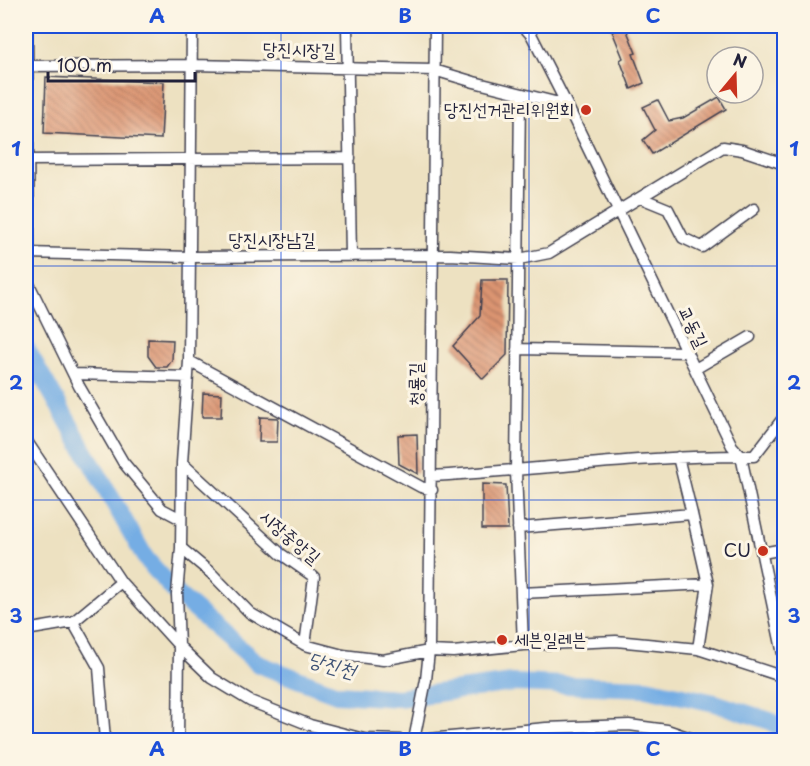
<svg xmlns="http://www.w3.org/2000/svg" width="810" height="766" viewBox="0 0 810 766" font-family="'Playpen Sans','Poor Story',sans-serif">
<defs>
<pattern id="building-back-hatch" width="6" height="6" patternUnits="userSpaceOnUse" patternTransform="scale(1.5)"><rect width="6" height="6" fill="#db9471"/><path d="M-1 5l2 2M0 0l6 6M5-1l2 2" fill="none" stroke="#b1785e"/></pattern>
</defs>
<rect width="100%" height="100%" fill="#fcf5e5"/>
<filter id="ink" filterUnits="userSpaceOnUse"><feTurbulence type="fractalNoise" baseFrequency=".0167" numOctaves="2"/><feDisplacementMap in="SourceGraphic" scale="12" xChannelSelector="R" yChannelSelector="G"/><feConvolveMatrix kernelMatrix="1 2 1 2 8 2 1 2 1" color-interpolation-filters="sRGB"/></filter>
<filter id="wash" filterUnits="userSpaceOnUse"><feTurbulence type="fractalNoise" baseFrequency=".008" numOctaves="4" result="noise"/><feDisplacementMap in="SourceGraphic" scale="24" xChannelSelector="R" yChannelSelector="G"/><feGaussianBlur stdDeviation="1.35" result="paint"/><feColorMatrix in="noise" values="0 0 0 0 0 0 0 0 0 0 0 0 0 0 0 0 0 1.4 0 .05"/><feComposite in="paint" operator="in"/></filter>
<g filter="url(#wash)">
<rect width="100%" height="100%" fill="#ede1c1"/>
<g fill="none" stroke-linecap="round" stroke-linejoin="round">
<path stroke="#75ade4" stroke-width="18" d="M26,348L146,559L177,594L258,664L337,694L398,698L513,683L646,688L715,703L770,721L784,731"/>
</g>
<g id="blocks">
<path fill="url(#building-back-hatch)" d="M610,26H625L636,53L633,54L644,83L631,89L620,60L623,58Z
M46,77L164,82L161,139L44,133Z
M719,97L726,109L652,154L643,140L655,130L643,107L658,100L669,121L683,118Z
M482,280H508L507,355L483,379L453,346L480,316Z
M148,339L173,340L172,360L167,367H156L148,356Z
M203,393L222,394L221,417H202Z
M260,417L278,418L277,442H259Z
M417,434L418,474L399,464L398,435Z
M482,484L506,485L508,529H482Z"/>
</g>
</g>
<g filter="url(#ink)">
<use href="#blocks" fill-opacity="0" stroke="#403f4f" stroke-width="1.5"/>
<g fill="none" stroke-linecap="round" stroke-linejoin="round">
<g stroke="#403f4f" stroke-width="13">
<path id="minor" d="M27,26L29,253
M347,26L351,256
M523,26L532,36L567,105L732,446L741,456L784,659
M26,66L192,65L434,70L474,82L567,105
M520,94L516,471L523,645
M28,160L350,158
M641,198L668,209L683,238L702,247L754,209
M26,253L191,257L450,255L519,259L549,253L723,147L742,150L784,164
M26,278L79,386L123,462L162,509L181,519
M517,349L687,352
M189,361L192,26
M695,369L750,337
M73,374L188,377
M26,440L121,582L73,622L26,630
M182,463L189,361L421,487L432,490
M432,476C539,470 646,455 754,456L784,417
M518,528L692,514L678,457
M181,548L212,574L250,613L305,645L343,655L383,660L429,651L453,652L523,645L616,641L698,649L708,584
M762,553L784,549
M121,582L179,646L178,740
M521,593L708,584L692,514
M73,622L99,668L105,740
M305,645L314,577L281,554L182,463L181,548L177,594L179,646L212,678L250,701L310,725L364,739L400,740
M698,649L784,677
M26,737V740
M414,740L426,680L429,651L435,26
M418,740L546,728L629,725L667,730L696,740"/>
</g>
<use href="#minor" stroke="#fff" stroke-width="10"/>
</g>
</g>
<path fill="none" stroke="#1d4ed8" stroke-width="1.5" stroke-opacity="0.55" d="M281,26V740M529,26V740M26,266H784M26,500H784"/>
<g fill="#c8321e" stroke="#fcf5e5" stroke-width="2">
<circle cx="586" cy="110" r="6"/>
<circle cx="763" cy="551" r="6"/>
<circle cx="502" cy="640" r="6"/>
</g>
<g text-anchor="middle" stroke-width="6" stroke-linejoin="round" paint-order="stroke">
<g font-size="18" fill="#22223b" stroke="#fcf5e5">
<text transform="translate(299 50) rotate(1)" y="6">당진시장길</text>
<text x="272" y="246">당진시장남길</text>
<text transform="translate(693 327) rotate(64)" y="6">교동길</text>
<text transform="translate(416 384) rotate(-90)" y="6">청룡길</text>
<text transform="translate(290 537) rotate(40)" y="6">시장중앙길</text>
</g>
<g font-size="18" fill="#22223b" stroke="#fcf5e5" text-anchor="end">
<text x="574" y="116">당진선거관리위원회</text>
<text x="751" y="557">CU</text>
<text x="514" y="646" text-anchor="start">세븐일레븐</text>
</g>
<g font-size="20" font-style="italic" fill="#3f5376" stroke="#fcf5e5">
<text transform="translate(332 665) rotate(16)" y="7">당진천</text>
</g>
</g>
<rect width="810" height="766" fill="none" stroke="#fcf5e5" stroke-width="66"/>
<g transform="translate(735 75) rotate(19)"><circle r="28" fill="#fcf5e5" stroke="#a5a1a1" stroke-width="1.5"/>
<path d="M0-4.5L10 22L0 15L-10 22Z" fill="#c8321e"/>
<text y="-9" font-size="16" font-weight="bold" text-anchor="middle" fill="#22223b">N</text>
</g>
<path d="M48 72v9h147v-9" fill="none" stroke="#22223b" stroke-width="3"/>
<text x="57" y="72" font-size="18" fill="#22223b" stroke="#fcf5e5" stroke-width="4.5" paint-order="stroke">100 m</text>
<rect x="33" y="33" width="744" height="700" fill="none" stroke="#1d4ed8" stroke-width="2"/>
<g font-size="20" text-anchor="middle" font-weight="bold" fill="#1d4ed8">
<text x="157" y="23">A</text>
<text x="405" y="23">B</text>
<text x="653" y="23">C</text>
<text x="16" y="156">1</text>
<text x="794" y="156">1</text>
<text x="16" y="390">2</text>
<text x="794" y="390">2</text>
<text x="16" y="623">3</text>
<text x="794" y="623">3</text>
<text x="157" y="756">A</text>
<text x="405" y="756">B</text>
<text x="653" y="756">C</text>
</g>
</svg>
